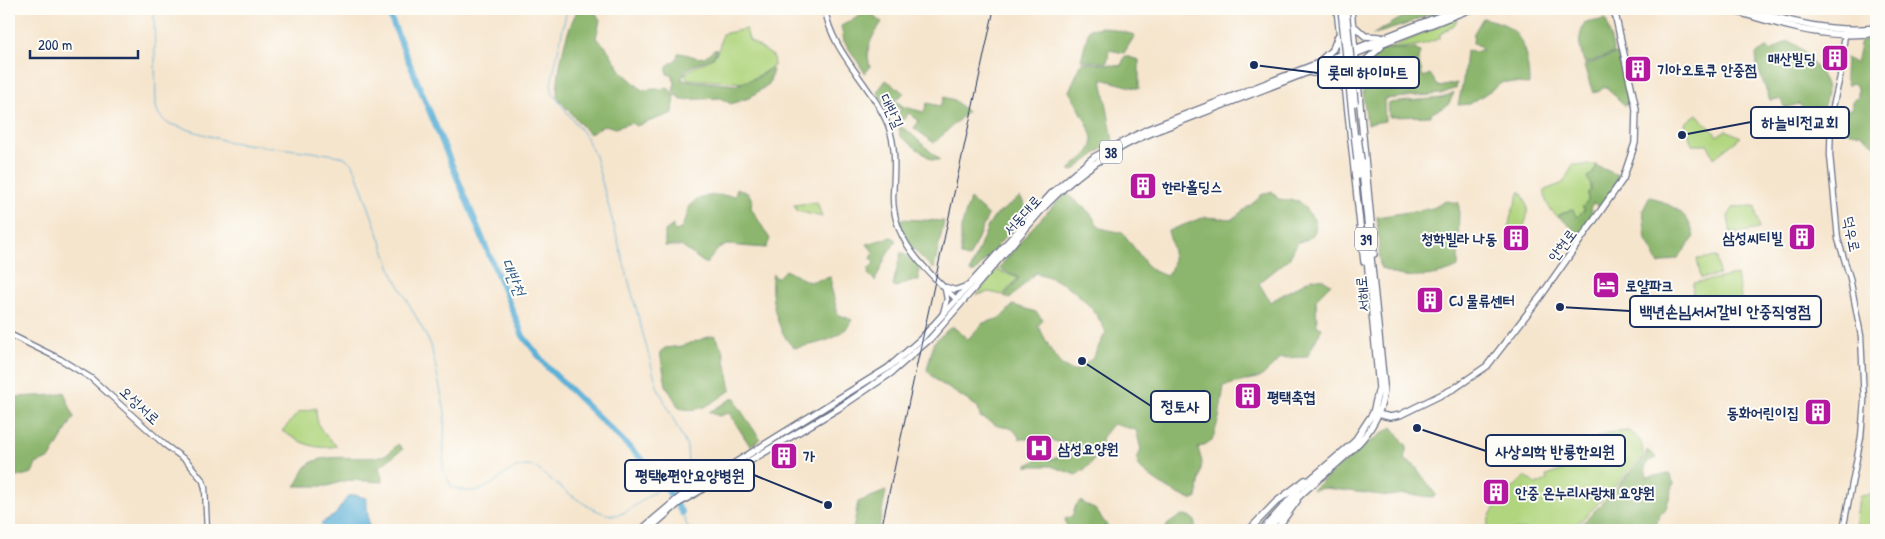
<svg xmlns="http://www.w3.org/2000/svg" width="1885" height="539" viewBox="0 0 1885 539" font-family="'Patrick Hand','Poor Story',sans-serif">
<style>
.green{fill:#b0d57e;stroke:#66826e}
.forest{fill:#8cb66d;stroke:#547266}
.water{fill:#5bb0d7;stroke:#3b709a}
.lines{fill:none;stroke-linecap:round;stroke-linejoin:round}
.stream{stroke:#5bb0d7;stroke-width:1}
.river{stroke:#5bb0d7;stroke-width:6}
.minor-casing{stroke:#686f85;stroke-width:7}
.major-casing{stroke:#686f85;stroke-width:8}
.minor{stroke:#fff;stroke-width:4.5}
.major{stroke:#fff;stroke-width:5.5}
.rail{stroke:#1b2f5e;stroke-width:1}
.major-bridge-casing{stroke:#686f85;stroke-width:8;stroke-linecap:butt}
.major-bridge{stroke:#fff;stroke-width:5.5}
.labels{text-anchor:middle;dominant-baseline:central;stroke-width:4;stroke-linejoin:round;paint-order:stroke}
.shield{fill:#fdfcf7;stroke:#5f6c8c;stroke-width:1}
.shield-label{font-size:14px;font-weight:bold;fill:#1b2f5e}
.poi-label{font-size:15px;font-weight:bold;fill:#1b2f5e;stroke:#fdfcf7;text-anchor:start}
.street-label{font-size:15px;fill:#1b2f5e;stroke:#fdfcf7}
.water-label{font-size:16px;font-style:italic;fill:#315c88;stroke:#fdfcf7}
.leader{fill:none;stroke:#1b2f5e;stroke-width:2}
.callout-dot{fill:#1b2f5e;stroke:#fdfcf7;stroke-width:2}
.callout{fill:#fdfcf7;stroke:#1b2f5e;stroke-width:2}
.callout-label{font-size:16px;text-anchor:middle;font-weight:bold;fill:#1b2f5e}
</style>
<rect width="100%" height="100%" fill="#fdfcf7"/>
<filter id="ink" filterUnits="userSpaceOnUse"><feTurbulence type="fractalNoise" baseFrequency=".02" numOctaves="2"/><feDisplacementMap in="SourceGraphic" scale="10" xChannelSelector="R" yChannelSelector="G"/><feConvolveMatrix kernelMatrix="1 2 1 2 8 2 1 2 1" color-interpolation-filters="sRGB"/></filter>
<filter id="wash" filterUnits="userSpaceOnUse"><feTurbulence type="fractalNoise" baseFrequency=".0096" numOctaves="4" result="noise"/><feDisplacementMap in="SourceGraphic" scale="20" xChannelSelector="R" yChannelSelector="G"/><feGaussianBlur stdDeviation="1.12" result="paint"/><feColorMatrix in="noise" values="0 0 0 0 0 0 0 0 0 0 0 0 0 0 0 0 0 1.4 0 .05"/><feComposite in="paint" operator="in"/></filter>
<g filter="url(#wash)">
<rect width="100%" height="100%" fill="#f6e5cd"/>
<!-- green -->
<path class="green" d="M1457,18L1455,25L1440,34V38C1422,46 1407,48 1388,49Z
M746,29L749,40L773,56L774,66L746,83L687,79L685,74C705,56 717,68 722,34Z
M1697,114C1704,123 1711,127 1717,136L1726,130L1741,137L1714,158L1708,145H1692L1685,123Z
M1573,165H1597L1593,174L1587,177L1591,185V191L1588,192V201L1582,207L1585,209L1577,217L1572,209L1557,216C1550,210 1543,200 1545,190L1563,183Z
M1520,191C1528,202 1530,215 1523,227L1512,229L1509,226C1510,214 1516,203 1520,191Z
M817,202L822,217L797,211L794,205Z
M1755,206L1759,229L1731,234L1728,216L1734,207Z
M1717,257L1719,275L1701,278L1697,259Z
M997,270L1018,278L1003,295L989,292L977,295Z
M1737,275L1741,298L1739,305L1734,309L1711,313L1699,321L1691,318L1693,283Z
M316,408C316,428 323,433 337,446C315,451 300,442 282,431L299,412Z
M1628,431C1640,437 1643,443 1643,457L1584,518L1568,530H1489C1480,515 1515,486 1526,476L1536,485L1547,480L1546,476L1563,470L1561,465L1563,461L1561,452L1608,433Z
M1876,494V530H1855L1859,496Z"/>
<!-- forest -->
<path class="forest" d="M873,9L875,18L882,22C871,38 865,48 870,67L865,73L844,41L841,26Z
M1435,9H1443L1404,25L1372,35L1401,18Z
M594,10L600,20L596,38L606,47L622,72L642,90L668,88L675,95L673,113L636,126L631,123L615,128L605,125L589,134L557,97C558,69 564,36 577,11Z
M1483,18C1492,21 1503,22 1510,28C1525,38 1529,67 1529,84L1503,82L1470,104L1458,105L1463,81L1466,51L1474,52L1482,50L1480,46L1473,43L1474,33Z
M1606,19L1614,53L1585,64C1579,47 1577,39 1585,23Z
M1103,27L1135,35L1124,53L1109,50L1107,63L1081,60L1089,29Z
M1876,39V146L1861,134L1847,131V110L1851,109L1854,99H1858V87L1853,83L1848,85L1845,77L1846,58L1856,63L1861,40Z
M1788,41C1800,44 1826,76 1827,89C1827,97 1822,116 1815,122L1799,104L1785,108L1780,99L1770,100L1757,66L1756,54L1768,47L1771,51Z
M714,49L717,50L713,57C702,63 684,65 682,80L736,85L758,77L771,68L773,70L769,84L749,98L731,104L720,98L681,100L673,91L675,83L672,75L667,74V66L677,59L678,53C695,54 700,65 714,49Z
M1384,49H1415L1420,52L1418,59L1423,77L1430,74L1439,87L1457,83L1456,88L1441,94L1384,99L1385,121L1367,124C1364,95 1354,67 1384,49Z
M1617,53L1628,99L1625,106L1606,87L1593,93L1584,66Z
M1125,56L1139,60V89L1102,79L1113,141L1073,171L1069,170C1076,163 1087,156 1091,148C1098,135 1075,103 1069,91L1082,62L1121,66Z
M886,80L904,93L886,107L877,92Z
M1454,93L1448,105L1432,113L1431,116L1389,117L1388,103L1441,98Z
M944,97L954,100L967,112L934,143L914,128L919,121L909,113L903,120L897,115L901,110L893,104L896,101L904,107L924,112L927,103L940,106Z
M899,126L908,131L940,160H932L900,136Z
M1597,166L1620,176L1601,208L1594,203L1591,205L1593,220L1582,236L1558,216L1572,209L1577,217L1585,209L1582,207L1588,201V192L1591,191V185L1587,177L1593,174Z
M737,188L749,194L752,200L751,208L770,239L766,248L727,245L719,248L706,264L681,246H665V231L673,225V229L676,231L681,229L688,213V207C701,193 717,195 735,196Z
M1272,191L1278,199L1299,201C1303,207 1311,214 1314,220C1320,233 1308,241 1298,242L1289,259L1259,283L1270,302L1312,278L1323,279L1331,284L1316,299L1317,326L1322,328L1307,357L1281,358L1261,377L1224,386L1219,418L1212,441L1198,448L1202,462L1197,498L1191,500C1171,491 1153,481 1138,466L1137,458L1141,450L1136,430L1113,424C1092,443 1107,457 1076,475L1051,466H1026L1046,454L1049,461L1067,453L1066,444L1045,439H1020C1011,423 1008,430 996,425C990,422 986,419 980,417L978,407L937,381L927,370L934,342L952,326L968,339L983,323L1001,318L1013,305L1036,312L1043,320L1038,326C1048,341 1055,368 1074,371L1092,359L1106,332C1092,302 1067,280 1035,273L1010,299L1004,296L1019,278L999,268L1031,229L1066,193L1090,213L1100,228L1123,233L1150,269L1166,276C1178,265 1172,245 1168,231L1205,217L1232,219L1257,200L1261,195Z
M1650,196C1672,207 1690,211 1694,238L1678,258L1659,264L1646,240L1643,210Z
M1020,197L1028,210L975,272H970L988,226L995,216Z
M970,199L988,215L969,258L961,256V228Z
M1446,201L1459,203L1458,267C1444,275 1415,279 1398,275C1392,274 1386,270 1380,267L1377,217L1433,208Z
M900,219L944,221L934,269C920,257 901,239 900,219Z
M891,237L894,238L896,242L888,252L875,281L868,274L869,268L874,263L871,258L874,253L867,244Z
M901,252L919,265V281H910L896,287L893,285Z
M785,270L809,282L831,277V287L838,314L852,320C841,341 818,343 795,348C778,337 768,293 773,274L777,278Z
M714,335L723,350L731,390C713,402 701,414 679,408L666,385L660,352L665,348L682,346Z
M64,392L74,417L50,458L36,464L32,473L9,479V409L15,397L56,395Z
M735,397L738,406L760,439L750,446L729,413L719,416L709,412Z
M1392,427L1407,446L1404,459L1415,466L1436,495L1433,497L1402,494L1389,496L1325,488L1312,490L1361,448Z
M398,444L403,449L379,467L383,482L347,480L328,486H295C301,480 302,471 307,466C323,450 367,463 387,454C391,452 395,447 398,444Z
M1647,450L1657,458L1648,461L1645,468L1647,477L1669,474L1674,483L1665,511L1660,514L1653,530H1572L1586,520L1645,457Z
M886,491L879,527L853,530L858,502Z
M1080,501L1096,510L1110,530H1063L1067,527L1065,519L1072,516L1076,505Z
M1180,516H1189L1195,521V530H1166L1167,525Z"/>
<!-- water -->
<path class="water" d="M355,495L366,498L369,525L366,530H326L321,523L335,515L348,496Z"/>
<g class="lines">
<!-- stream -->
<path class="stream" d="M154,9L156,107L159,115L167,123L229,142L329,154L344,157L353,164L393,274L431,345L445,412L443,470L452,487C495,505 499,459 535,467C552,480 600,523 621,514C633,509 644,498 656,491
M567,9L551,84L553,94L586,137L595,156L657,386L687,447L688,464L681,475L675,480
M682,513L689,530"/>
<!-- river -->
<path class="river" d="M387,9L523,336L548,368L658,475L682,513"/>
</g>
</g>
<g filter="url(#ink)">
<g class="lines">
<!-- minor casing -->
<g class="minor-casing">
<path id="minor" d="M825,9C831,52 872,85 888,125C897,148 894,173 893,197C893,242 927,271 957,300
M946,287L955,290L969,285
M943,313L947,299L945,289
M9,334L60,359L91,378L165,445L187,461L203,481L205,488L207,530
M1843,530L1861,437L1864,401L1861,336L1850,278L1838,239L1830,155L1831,115L1840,77L1845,33"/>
</g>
<!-- major casing -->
<g class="major-casing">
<path id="major" d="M1337,9L1364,262
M1351,9L1374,254
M1728,9C1778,24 1824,40 1876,33
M1747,9C1790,22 1831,33 1876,28
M1354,26L1365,36L1380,37
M1322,59L1333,49L1338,36
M1312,73C1326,72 1337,74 1343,87
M1359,77L1365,61L1381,47
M1357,160L1359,176
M1373,413L1390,417L1400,415L1455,388L1487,366L1541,296L1623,179L1635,143L1636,109L1614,9
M641,530L680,497L888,368L921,339L1052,193L1094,157L1148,129L1458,9
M648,530L679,503L839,408L891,373L931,338L1046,205C1078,172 1113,148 1156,131L1471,9
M1249,530L1276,502L1305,480
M1262,530L1300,488L1354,442L1373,413L1379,388L1366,247
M1267,530C1282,514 1296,498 1313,484C1345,456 1383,432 1384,385L1361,160
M1276,530L1297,501"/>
</g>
<!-- minor -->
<use href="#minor" class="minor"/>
<!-- major -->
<use href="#major" class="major"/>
<!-- rail -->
<path class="rail" d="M881,530L994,9"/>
<!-- major-bridge casing -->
<g class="major-bridge-casing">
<path id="major-bridge" d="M1341,9L1357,160
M1346,9L1355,103
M1358,137L1361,160"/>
</g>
<!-- major-bridge -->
<use href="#major-bridge" class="major-bridge"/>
</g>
</g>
<!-- icons -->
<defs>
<g id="building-square" transform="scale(1.4375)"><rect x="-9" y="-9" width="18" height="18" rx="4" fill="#b5179e" stroke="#fdfcf7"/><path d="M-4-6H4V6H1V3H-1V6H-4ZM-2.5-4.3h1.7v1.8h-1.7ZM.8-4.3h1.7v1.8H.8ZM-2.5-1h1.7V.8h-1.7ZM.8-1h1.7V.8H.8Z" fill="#fff"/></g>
<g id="hotel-square" transform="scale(1.4375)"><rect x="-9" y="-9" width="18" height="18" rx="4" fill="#b5179e" stroke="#fdfcf7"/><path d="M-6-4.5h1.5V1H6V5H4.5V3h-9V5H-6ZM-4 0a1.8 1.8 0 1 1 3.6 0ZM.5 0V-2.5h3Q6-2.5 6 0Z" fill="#fff"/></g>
<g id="hospital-square" transform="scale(1.4375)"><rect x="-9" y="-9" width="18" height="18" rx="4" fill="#b5179e" stroke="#fdfcf7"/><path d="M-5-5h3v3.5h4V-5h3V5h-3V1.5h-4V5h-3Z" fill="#fff"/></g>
</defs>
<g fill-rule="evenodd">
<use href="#building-square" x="1835" y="58"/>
<use href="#building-square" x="1638" y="69"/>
<use href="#building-square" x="1143" y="186"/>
<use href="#building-square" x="1802" y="237"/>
<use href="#building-square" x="1516" y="238"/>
<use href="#hotel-square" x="1606" y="285"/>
<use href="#building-square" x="1430" y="300"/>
<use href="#building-square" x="1248" y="396"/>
<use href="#building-square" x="1818" y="412"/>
<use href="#hospital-square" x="1039" y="448"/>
<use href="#building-square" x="784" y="456"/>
<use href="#building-square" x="1496" y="492"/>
</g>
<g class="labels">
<!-- shield labels -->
<g class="shield">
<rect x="1100" y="140.5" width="22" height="23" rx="4"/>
<rect x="1355" y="227.5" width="22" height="23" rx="4"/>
</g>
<g class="shield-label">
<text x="1111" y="152">38</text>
<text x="1366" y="239">39</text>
</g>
<!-- poi labels -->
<g class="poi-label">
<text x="1816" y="58" text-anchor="end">매산빌딩</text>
<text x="1657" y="69">기아오토큐 안중점</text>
<text x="1162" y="186">한라홀딩스</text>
<text x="1783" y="237" text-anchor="end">삼성씨티빌</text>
<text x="1497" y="238" text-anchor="end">청학빌라 나동</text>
<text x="1625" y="285">로얄파크</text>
<text x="1449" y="300">CJ 물류센터</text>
<text x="1267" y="396">평택축협</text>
<text x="1799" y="412" text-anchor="end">동화어린이집</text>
<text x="1058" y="448">삼성요양원</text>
<text x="803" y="456">가</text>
<text x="1515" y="492">안중 온누리사랑채 요양원</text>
</g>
<!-- street labels -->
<g class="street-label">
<text transform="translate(892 111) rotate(65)">대반길</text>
<text transform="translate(1022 215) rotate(-48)">서동대로</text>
<text transform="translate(1852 234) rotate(78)">덕우로</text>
<text transform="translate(1562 245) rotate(-53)">안현로</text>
<text transform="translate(1362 294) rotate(-95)">서해로</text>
<text transform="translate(140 405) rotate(43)">오성서로</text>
</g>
<!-- water labels -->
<g class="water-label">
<text transform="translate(514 277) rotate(67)">대반천</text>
</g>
</g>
<!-- callouts -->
<path class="leader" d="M1254 65L1318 73M1682 135L1751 122M1560 307L1630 311M1082 361L1151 406M1417 428L1486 451M828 505L754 475"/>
<g class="callout-dot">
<circle cx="1254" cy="65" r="5"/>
<circle cx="1682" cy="135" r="5"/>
<circle cx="1560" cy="307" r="5"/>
<circle cx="1082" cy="361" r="5"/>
<circle cx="1417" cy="428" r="5"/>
<circle cx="828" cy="505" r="5"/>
</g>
<g class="callout">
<rect x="1318" y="57" width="101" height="31" rx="5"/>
<rect x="1751" y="107" width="98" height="31" rx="5"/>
<rect x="1630" y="296" width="191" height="31" rx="5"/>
<rect x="1151" y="391" width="59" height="31" rx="5"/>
<rect x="1486" y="435" width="139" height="31" rx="5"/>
<rect x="625" y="460" width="129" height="31" rx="5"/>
</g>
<g class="callout-label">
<text x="1368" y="78">롯데 하이마트</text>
<text x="1800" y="128">하늘비전교회</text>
<text x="1725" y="317">백년손님서서갈비 안중직영점</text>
<text x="1180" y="412">정토사</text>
<text x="1555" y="457">사상의학 반룡한의원</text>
<text x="690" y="481">평택e편안요양병원</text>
</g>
<!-- margin -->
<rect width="1885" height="539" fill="none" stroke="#fdfcf7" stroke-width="30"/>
<!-- scale -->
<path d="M30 50v8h108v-8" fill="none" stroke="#1b2f5e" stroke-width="2.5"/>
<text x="38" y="50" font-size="15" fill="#1b2f5e" stroke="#fdfcf7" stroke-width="4" paint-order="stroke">200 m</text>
</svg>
